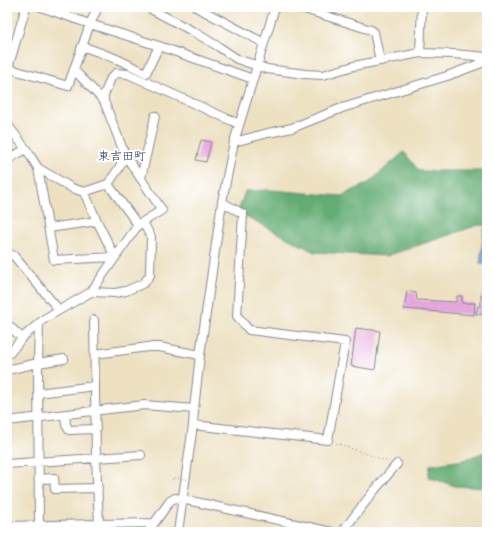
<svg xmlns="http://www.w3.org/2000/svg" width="494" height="539" viewBox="0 0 494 539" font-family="Delius,'Klee One',sans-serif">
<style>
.forest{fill:#64ac72;stroke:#406e68}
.water{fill:#689dd5;stroke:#42669a}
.building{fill:#e5a6de}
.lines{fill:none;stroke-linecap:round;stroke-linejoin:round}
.minor-casing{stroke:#848890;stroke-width:10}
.path{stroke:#848890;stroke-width:1;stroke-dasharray:1 3;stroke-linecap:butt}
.minor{stroke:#fff;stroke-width:8}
.path-bridge{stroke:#848890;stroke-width:1;stroke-dasharray:1 3;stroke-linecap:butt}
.labels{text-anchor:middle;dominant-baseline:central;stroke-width:4;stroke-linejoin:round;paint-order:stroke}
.quarter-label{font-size:12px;fill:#1b2f5e;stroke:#fff}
</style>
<rect width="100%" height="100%" fill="#fff"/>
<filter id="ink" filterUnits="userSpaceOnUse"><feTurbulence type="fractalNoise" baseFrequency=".025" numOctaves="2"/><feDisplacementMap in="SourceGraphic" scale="8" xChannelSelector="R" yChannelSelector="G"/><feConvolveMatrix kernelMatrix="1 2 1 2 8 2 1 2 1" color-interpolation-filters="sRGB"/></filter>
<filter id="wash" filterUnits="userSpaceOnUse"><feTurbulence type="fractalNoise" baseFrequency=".012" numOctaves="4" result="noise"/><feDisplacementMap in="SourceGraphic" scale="16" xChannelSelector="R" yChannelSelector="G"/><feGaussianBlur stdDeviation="0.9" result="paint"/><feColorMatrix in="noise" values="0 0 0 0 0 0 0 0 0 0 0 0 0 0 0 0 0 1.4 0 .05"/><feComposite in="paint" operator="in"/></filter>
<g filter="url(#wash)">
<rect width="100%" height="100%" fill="#ede1c2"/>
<!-- forest -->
<path class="forest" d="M404,152L419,171H487V226L478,225L387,256L314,252L238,212L245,191L271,190L341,196L367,184Z
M487,451V488L455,486L428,477L430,465L464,460Z"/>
<!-- water -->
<path class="water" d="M484,229H487V265L480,264Z"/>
<g id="blocks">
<!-- building -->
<path class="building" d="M201,140L211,142L206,162L196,160Z
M407,291L416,293L417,300L456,302L457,296H462V303H475L474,315L404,309Z
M481,295H487V315L476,314L478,306H481Z
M356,328L380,331L375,370L351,366Z"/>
</g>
</g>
<g filter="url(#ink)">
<use href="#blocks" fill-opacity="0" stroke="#848890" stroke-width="1"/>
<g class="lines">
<!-- minor casing -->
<g class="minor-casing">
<path id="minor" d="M41,7L90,24L159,46L253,79
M147,7L194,32L219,47L237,59L267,69L305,74L323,75L354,66L420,53L454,54L487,57
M196,7L264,43
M298,7L371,30L374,32L380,61
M82,46L117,59L146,73L159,46
M420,53L422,7
M7,68L68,86L90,24L98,7
M8,68L26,7
M104,101V95L111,78L116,73L128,74L239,124
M7,124L28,152L38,168L72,188L84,192L108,184L119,168L125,155
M234,142L268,133L292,128L342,108L447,76L487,61
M7,160L26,149
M38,168L54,260L115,257
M141,178L155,116
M108,184L138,225
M84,192L97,221L115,257
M49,228L97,221
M7,253L14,256L59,310
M91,292L115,293L126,291L144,283L150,275L151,237L143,222
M39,323L38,363L64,359
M7,324L22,338L44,319L91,292L138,225L162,210L125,155L104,101L74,70
M10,353L22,338
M95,354L148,347H159L200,355
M7,370L38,363L39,532
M38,393L95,386
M65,415L66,425L69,430L96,429
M7,421L144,405L194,409
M193,425L328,440L345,342L249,330L237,316L243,214L222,202
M7,464L141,455
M39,479L54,478L55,489L98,488
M7,526L99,524L96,458L94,320
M99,532V524L154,523
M148,532L170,501L175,498L182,499L332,532
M178,532L193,425L194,409L200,355L222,202L234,142L275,7
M342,532L374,491L397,464"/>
</g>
<!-- path -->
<path class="path" d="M336,443L389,462
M177,480L172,479V478H178"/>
<!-- minor -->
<use href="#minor" class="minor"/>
<!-- path-bridge -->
<path class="path-bridge" d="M178,478L190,480"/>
</g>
</g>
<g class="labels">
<!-- quarter labels -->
<g class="quarter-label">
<text x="122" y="155">東吉田町</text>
</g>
</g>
<!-- margin -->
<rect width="494" height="539" fill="none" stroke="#fff" stroke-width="24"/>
</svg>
